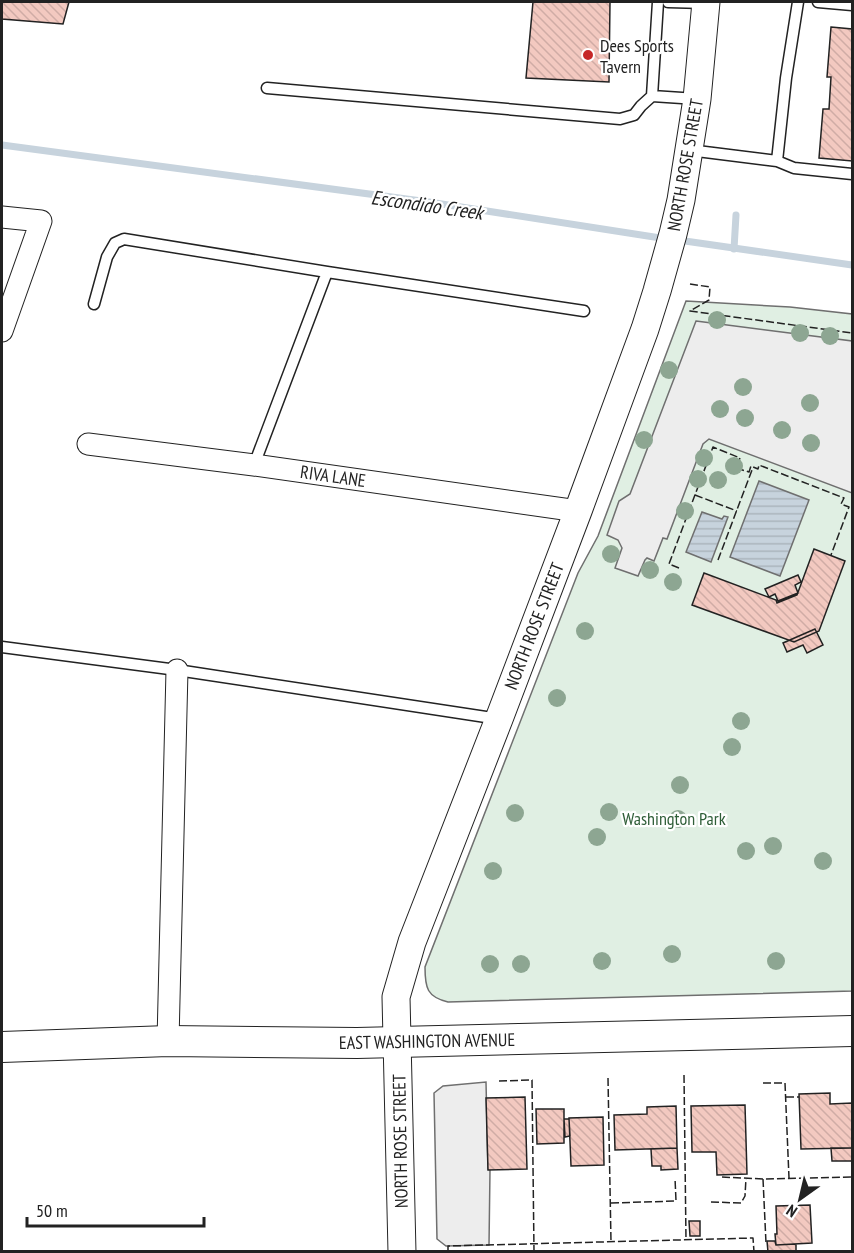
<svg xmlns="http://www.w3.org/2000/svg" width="854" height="1253" viewBox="0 0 854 1253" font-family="'PT Sans Narrow',sans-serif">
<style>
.park{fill:#e0efe3;stroke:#6f6f6f;stroke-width:1.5}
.parking{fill:#ededed;stroke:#6f6f6f;stroke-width:1.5}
.water{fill:url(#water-rules);stroke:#6f6f6f;stroke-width:1.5}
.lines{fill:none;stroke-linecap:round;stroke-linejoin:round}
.stream{stroke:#c7d3dd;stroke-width:7}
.building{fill:url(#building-back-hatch);stroke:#222;stroke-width:1.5}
.service-casing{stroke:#222;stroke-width:13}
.minor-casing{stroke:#222;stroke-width:23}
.tertiary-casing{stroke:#222;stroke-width:29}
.secondary-casing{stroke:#222;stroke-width:32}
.service{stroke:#fff;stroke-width:10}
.minor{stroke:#fff;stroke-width:21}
.tertiary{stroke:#fff;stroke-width:27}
.secondary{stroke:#fff;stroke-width:30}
.fence{stroke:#222;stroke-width:1.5;stroke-dasharray:8 3;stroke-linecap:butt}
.tree{fill:#8da692}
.poi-dot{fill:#c62828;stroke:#fff;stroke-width:2}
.labels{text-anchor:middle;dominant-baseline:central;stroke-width:4.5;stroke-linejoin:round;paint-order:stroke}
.poi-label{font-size:18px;fill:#222;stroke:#fff;text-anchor:start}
.street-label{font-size:18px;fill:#222;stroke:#fff}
.park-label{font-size:18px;fill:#2f5e38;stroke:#fff}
.water-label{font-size:20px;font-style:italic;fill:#222;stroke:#fff}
</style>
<defs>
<pattern id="water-rules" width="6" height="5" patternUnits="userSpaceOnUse" patternTransform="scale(1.5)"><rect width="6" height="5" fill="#c7d3dd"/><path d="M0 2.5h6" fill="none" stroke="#abb5bd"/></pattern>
<pattern id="building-back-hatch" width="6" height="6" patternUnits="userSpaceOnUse" patternTransform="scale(1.5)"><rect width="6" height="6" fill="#f3c9c0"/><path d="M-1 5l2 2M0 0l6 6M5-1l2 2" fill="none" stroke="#d0aca5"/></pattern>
</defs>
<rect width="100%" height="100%" fill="#fff"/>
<!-- park -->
<path class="park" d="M686,301L790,307L852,314V991L448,1002C427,997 425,988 425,967L578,573L598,536Z"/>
<!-- parking -->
<path class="parking" d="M696,321L852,341V493L709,439L703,444L667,539L663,538L654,561L647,558L645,560L638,576L615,568L622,548L618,540L607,535L619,501L630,494Z
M486,1082L488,1169L490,1170L489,1245L446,1246L437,1239L434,1093L443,1086Z"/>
<!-- water -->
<path class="water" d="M759,481L809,500L780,576L730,557Z
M702,512L722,519L724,516L728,517L711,562L686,552Z"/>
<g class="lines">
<!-- stream -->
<path class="stream" d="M2,145L429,202L667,239
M678,240L852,265
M734,249L736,215"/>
</g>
<!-- building -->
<path class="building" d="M2,2H69L63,24L2,19Z
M533,2H610L609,82L526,78Z
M831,27L852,29V161L819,158L823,109H829L831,77H827Z
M814,549L845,561L819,631L794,642L692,605L704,573L776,600L777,603L797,595Z
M798,575L801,582L795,585L798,593L778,601L775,594L769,597L765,589Z
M815,629L823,645L807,653L803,645L787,652L783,643Z
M830,1093V1104L852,1103V1148L801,1149L799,1094Z
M525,1097L527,1169L488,1170L486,1098Z
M745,1105L747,1174L717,1175L716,1152H692L691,1106Z
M676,1106L677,1148L615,1150L614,1115L647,1114V1107Z
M536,1109H564V1143L537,1144Z
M603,1117L604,1165L571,1166L569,1118Z
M564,1119H569L570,1136L565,1137Z
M677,1148L678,1169L661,1170V1166H652L651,1149Z
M831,1148H852V1161H832Z
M810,1205L812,1243L776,1245L775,1234H777L776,1206Z
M689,1221H700V1236H690Z
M767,1241H775L776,1245L796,1244V1252H768Z"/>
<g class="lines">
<!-- service casing -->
<g class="service-casing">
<path id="service" d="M668,2L705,3
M818,2L852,5
M267,88L620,119L634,115L641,106L652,96L697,99
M652,96L658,2
M689,150L777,161L786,78L798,2
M777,161L794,168L852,174
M94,304L107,257L115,243L124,239L327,272L584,311
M254,465L327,272
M2,647L177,670L499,719"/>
</g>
<!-- minor casing -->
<g class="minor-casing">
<path id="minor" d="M2,217L41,221L2,331
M88,444L254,465L578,511
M168,1041L177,670"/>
</g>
<!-- tertiary casing -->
<g class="tertiary-casing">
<path id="tertiary" d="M402,1252L396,997L412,942L499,719L578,511L645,329L657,291L673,234L681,200L697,99L706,2"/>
</g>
<!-- secondary casing -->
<g class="secondary-casing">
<path id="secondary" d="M2,1047L168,1041L357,1043L852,1031"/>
</g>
<!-- service -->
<use href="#service" class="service"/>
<!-- minor -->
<use href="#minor" class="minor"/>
<!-- tertiary -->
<use href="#tertiary" class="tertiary"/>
<!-- secondary -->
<use href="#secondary" class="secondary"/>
<!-- fence -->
<path class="fence" d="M690,284L710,287L709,300L690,311L852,333
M695,495L737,511
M718,560L752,470
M679,568L669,564L713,447L740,458L736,468L749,472L751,466L758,469L759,465L844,498L841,504L849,507L831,555
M684,1075L686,1240
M608,1078L611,1242
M499,1081L532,1080L534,1252
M763,1083H785L789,1178
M786,1097H799
M722,1177L763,1179L852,1177
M763,1179L766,1243
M711,1202L741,1203L745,1196L746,1178
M611,1203L676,1201L675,1178
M448,1252V1246L753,1238L754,1252
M763,1252H764"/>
</g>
<!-- trees -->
<g class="tree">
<circle cx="717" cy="320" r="9"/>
<circle cx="800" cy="333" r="9"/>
<circle cx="830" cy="336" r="9"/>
<circle cx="669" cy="370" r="9"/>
<circle cx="743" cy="387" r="9"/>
<circle cx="810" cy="403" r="9"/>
<circle cx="720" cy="409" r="9"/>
<circle cx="745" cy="418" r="9"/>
<circle cx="782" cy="430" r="9"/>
<circle cx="644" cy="440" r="9"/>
<circle cx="811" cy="443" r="9"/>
<circle cx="704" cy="458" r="9"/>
<circle cx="734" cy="466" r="9"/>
<circle cx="698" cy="479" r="9"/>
<circle cx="718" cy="480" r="9"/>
<circle cx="685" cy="511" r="9"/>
<circle cx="611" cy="554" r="9"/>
<circle cx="650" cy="570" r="9"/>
<circle cx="673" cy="582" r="9"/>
<circle cx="585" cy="631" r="9"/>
<circle cx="557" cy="698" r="9"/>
<circle cx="741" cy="721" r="9"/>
<circle cx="732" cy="747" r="9"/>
<circle cx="680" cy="785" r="9"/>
<circle cx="609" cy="812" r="9"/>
<circle cx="515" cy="813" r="9"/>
<circle cx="678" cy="819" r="9"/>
<circle cx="597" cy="837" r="9"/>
<circle cx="773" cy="846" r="9"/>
<circle cx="746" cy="851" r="9"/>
<circle cx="823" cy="861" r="9"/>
<circle cx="493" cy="871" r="9"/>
<circle cx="672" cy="954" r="9"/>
<circle cx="602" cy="961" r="9"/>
<circle cx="776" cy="961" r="9"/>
<circle cx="490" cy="964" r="9"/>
<circle cx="521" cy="964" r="9"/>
</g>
<!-- markers -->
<circle class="poi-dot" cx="588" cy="55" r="6"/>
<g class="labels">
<!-- poi labels -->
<g class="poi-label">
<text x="600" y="45">Dees Sports<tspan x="600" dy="21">Tavern</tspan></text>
</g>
<!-- street labels -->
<g class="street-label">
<text transform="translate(685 165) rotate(-80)">NORTH ROSE STREET</text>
<text transform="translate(333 476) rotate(8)">RIVA LANE</text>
<text transform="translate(534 626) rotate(-69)">NORTH ROSE STREET</text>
<text transform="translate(427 1041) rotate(-1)">EAST WASHINGTON AVENUE</text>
<text transform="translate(400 1141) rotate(-91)">NORTH ROSE STREET</text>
</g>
<!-- park labels -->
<g class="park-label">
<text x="674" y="818">Washington Park</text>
</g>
<!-- water labels -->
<g class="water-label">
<text transform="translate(427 205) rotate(8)">Escondido Creek</text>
</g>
</g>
<!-- border -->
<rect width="854" height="1253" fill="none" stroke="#222222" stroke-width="6"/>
<!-- north arrow -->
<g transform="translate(800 1199) rotate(214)" stroke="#ffffff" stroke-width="4.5" paint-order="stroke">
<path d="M0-4.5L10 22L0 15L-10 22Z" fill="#222222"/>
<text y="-9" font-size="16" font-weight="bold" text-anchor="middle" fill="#222222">N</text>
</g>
<!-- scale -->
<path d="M27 1217v9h177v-9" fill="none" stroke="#222222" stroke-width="3"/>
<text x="36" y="1217" font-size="18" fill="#222222" stroke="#ffffff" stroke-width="4.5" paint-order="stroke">50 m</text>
</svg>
